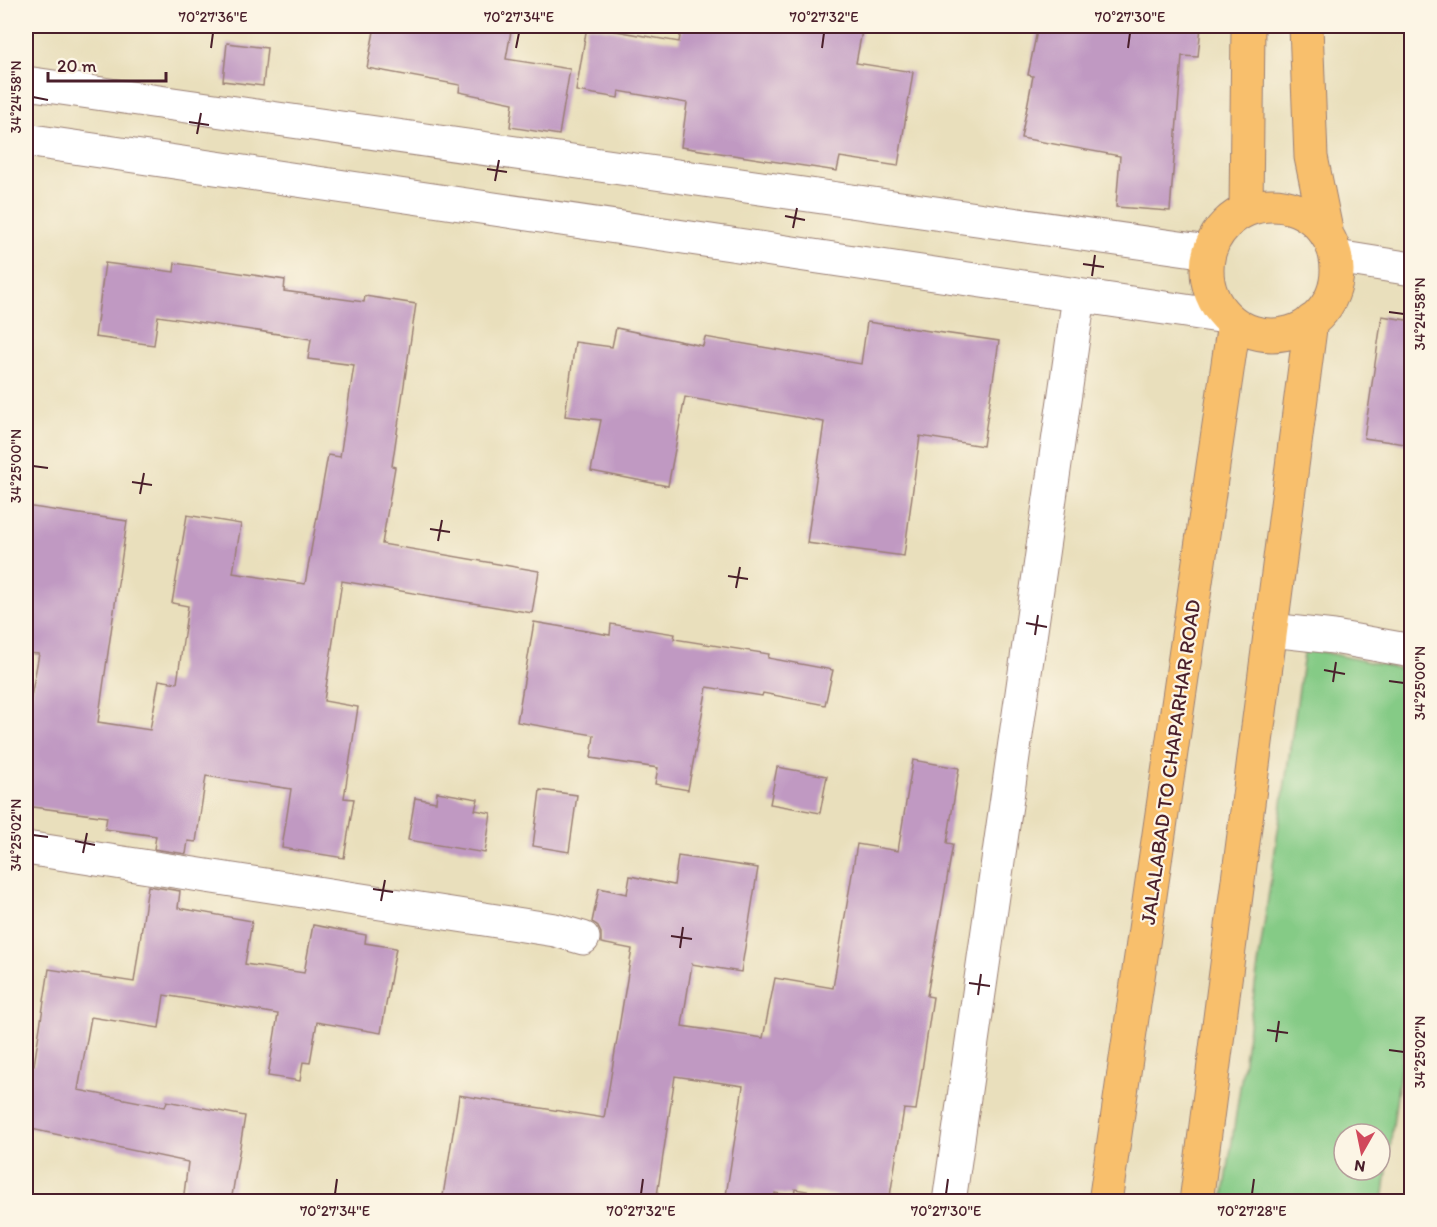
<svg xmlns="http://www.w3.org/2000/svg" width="1437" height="1227" viewBox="0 0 1437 1227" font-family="Itim,sans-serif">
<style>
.green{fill:#85cb86;stroke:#687558;stroke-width:1.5;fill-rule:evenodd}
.building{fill:#c099c2}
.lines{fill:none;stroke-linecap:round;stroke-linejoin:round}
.minor-casing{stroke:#9a7f74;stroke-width:35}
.major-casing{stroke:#9a7f74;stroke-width:35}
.minor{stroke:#fff;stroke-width:33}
.major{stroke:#f8bf6c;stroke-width:33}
.ticks{fill:none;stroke:#4a1f2b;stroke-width:2}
.labels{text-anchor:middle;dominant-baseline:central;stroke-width:4.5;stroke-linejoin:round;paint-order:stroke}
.street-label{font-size:21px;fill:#4a1f2b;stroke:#fcf5e5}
.neatline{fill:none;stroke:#4a1f2b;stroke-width:2}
.ticks-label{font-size:15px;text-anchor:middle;fill:#4a1f2b}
</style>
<rect width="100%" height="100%" fill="#fcf5e5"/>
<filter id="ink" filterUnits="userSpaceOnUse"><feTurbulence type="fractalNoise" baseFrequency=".0167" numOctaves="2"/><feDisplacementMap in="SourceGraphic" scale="12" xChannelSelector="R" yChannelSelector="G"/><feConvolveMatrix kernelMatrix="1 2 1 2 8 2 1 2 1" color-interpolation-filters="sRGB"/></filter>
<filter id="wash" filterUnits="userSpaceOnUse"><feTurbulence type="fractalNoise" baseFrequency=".008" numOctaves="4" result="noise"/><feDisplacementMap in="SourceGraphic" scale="24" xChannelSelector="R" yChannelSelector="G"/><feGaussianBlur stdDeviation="1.35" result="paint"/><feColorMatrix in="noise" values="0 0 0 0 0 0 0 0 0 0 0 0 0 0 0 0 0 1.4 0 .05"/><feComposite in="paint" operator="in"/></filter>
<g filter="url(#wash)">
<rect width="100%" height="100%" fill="#e9dfbc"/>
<!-- green -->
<path class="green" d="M1305,648L1411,671L1412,981L1383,1201L1223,1202ZM1344,1134H1380V1170H1344Z"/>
<g id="blocks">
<!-- building -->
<path class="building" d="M375,26H512L506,59L570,69L559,135L510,127L513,103L459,92L460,85L367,68Z
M587,26L679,42L682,26H863L856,63L913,72L898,166L840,157L837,171L681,147L687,103L619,91L618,98L576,91Z
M1038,26H1201L1198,57L1182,56L1170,211L1116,207L1120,156L1021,138L1033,76L1028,75Z
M227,43L267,48L263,86L223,81Z
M105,263L174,272L175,263L285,280L284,291L364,302L365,296L416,304L392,466L395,467L382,544L539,571L532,613L342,581L324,701L358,707L344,798L354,799L344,858L282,848L291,789L206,776L196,842L188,841L186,854L154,849L156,836L105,829L107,817L26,806V723L39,654L26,653V506L127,521L98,722L150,730L159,680L177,683L188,606L172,603L187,515L241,524L233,573L305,584L328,455L340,457L354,365L308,359L311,339L158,316L154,345L95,337Z
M1382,316L1412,321V445L1364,438Z
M867,322L999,341L983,446L920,436L904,556L807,543L824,422L685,397L668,486L591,471L601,420L565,416L575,342L612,347L616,328L703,346L705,337L861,364Z
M534,622L610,635L611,624L675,634L674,639L769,654L768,658L833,670L825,705L763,693L762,696L707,687L688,790L655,784L658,768L591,758L594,735L517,722Z
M913,760L959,768L947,843L953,844L927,996L933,997L916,1110L904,1109L889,1202H871L795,1189L794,1196L775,1193L774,1202H725L743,1086L675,1076L656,1202H442L459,1095L604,1118L632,949L601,943V933L597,925L592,922L599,888L627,894L630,876L674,885L678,856L758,868L741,972L692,964L682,1026L763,1038L775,978L833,988L857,844L898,851Z
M777,767L827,776L820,813L770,804Z
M540,790L577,795L569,852L533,846Z
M437,792L478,799L475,810L491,813L485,853L408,840L415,798L436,802Z
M148,886L180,891L178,908L252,921L245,964L304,973L313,925L366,935L365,943L396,948L381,1033L317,1022L310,1063L303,1062L300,1081L268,1076L278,1014L164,995L159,1028L91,1017L78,1090L165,1107L167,1101L245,1116L231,1202H183L188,1162L26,1128V1064L34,1065L49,969L134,982Z"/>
</g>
</g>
<g filter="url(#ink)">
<use href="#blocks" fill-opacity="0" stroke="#9a7f74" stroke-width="1.5"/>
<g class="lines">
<!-- minor casing -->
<g class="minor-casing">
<path id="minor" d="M26,83L1208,252
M26,140L1226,317
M1337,257L1412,269
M1271,630L1334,637L1412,651
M26,848L555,930L583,938
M949,1202L1079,296"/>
</g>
<!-- major casing -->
<g class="major-casing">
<path id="major" d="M1306,26L1311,157L1326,230
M1207 270a65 65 0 1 1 130 0a65 65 0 1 1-130 0Z
M1246,209L1248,26
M1105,1202L1234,323
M1196,1202L1311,321"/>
</g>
<!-- minor -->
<use href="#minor" class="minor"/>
<!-- major -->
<use href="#major" class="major"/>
</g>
</g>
<!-- ticks -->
<path class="ticks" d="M211,48L213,33M516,48L519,33M822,48L824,33M1128,48L1130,33M33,97L48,100M189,122L209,125M197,134L201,113M487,169L507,172M495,181L499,160M785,216L805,220M793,228L797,208M1083,264L1104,267M1092,276L1095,255M1389,312L1404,314M33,466L48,468M132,482L152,485M140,494L144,473M430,529L450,532M438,541L442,520M728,576L748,579M736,588L740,567M1026,623L1047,627M1035,635L1038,615M1324,670L1345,674M1389,681L1404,683M1333,682L1336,662M33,835L48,837M75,841L95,845M83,853L87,833M373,889L393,892M381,901L385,880M671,936L692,939M680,948L683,927M969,983L990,986M978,995L981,974M1267,1030L1288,1033M1276,1042L1279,1021M1389,1050L1404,1052M335,1194L337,1179M641,1194L643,1179M946,1194L948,1179M1252,1194L1254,1179"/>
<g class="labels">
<!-- street labels -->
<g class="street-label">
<text transform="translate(1170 762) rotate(-82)">JALALABAD TO CHAPARHAR ROAD</text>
</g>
</g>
<!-- margin -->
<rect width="1437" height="1227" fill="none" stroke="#fcf5e5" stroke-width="66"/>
<!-- north arrow -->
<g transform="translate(1362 1152) rotate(189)"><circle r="28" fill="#fcf5e5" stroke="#b59f9b" stroke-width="1.5"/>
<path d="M0-4.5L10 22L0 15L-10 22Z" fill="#d1495b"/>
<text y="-9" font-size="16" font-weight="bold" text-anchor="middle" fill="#4a1f2b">N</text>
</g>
<!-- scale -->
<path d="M48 72v9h118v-9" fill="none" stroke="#4a1f2b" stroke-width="3"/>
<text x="57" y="72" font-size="18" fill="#4a1f2b" stroke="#fcf5e5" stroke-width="4.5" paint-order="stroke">20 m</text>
<rect x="33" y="33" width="1371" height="1161" class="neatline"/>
<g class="ticks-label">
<text x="213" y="22">70°27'36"E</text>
<text x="519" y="22">70°27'34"E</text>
<text x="824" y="22">70°27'32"E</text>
<text x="1130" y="22">70°27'30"E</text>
<text transform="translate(16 97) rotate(-90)" y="5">34°24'58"N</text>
<text transform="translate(1420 314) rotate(-90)" y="5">34°24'58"N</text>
<text transform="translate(16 466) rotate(-90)" y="5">34°25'00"N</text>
<text transform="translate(1420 683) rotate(-90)" y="5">34°25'00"N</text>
<text transform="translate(16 835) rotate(-90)" y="5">34°25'02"N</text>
<text transform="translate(1420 1052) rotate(-90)" y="5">34°25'02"N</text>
<text x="335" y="1216">70°27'34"E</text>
<text x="641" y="1216">70°27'32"E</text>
<text x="946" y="1216">70°27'30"E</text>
<text x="1252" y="1216">70°27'28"E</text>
</g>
</svg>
